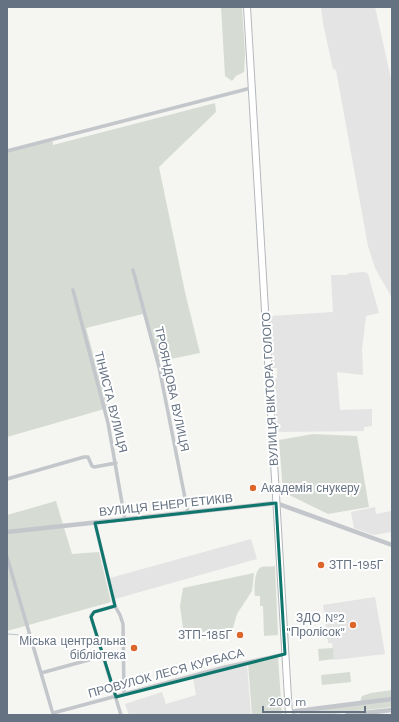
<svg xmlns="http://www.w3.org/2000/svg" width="399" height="722" viewBox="0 0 399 722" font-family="'Work Sans',sans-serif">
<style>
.built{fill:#e3e4e3}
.green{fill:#d6dcd3}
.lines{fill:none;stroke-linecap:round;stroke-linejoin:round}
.stream{stroke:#bcc5ca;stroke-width:1}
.primary-casing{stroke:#b4b8bc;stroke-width:8}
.minor{stroke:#c3c6ca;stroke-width:3.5}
.tertiary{stroke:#c3c6ca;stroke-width:4.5}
.primary{stroke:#fff;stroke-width:6}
.marked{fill:none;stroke:#0f766e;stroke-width:3;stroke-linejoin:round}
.poi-dot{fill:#dc662b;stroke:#fff;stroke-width:1.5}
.labels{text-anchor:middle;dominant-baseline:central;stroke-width:4;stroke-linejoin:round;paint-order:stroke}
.street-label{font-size:12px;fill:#657282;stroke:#fff}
.poi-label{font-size:12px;fill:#657282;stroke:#fff;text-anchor:end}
</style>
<rect width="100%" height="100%" fill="#f5f5f2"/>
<!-- built -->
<path class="built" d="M321,7H375L392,83V298L375,268L368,246L336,70L333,69L323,23Z
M365,272L368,274L379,313L366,316L362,349L363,375L337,372L340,410L372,409V426L364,427V431L277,432L274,379L277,378V368H273L270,316L333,312L331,275H346L350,273Z
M375,507L376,514L391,511L392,532L374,535L354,528L351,512Z
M251,539L257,559L115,599L110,578Z
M375,597L385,654L334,660L332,643H328L323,605Z
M247,665L251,715H129L125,704L162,692L166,704L196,695L193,678Z"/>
<!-- green -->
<path class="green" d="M221,7H242L245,54L244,72L236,76L232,81L225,76Z
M215,103L216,112L159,167L185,292L200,353L156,362L143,314L86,328L108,408L7,437V152L49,141L53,142V145Z
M313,434L357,436L369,507L328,514L283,492L279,440Z
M56,501L72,554L99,552L111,602L7,631V515Z
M275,566L278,635L264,636L263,606H260V596H255C254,589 254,571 261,567C265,566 270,567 275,566Z
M254,573L252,591L237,614L233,628L225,636L183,628L180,606L183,588Z
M333,648L334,659L319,661L318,649Z
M278,657L282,715H252L248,663Z
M350,672L351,682L322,685L321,675Z
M392,690V697L360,702L362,696L371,693Z
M392,701V707L325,715H300L299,712Z"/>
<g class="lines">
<!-- stream -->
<path class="stream" d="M7,634L21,635"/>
<!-- primary casing -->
<g class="primary-casing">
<path id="primary" d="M247,7L289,715"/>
</g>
<!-- minor -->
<path class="minor" d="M7,151L251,88
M133,270L159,367L188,513
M73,290L108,423L125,520
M7,479L84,457H88L92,466L94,467L116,463
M95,523L115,606L120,615L123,624L124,694
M7,557L53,714
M115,606L94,612L91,615V617L121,715
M41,673L103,656
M53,713L225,667L285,654"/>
<!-- tertiary -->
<path class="tertiary" d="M7,532L276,503L392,545
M289,712L392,699
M347,715L392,710"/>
<!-- primary -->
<use href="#primary" class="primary"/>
</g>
<!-- marked area -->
<path class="marked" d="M276,503L285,654L116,697L91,617L94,612L115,606L95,523Z"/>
<!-- markers -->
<g class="poi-dot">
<circle cx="253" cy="488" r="4"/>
<circle cx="321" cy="565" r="4"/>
<circle cx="353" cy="625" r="4"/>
<circle cx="240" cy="635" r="4"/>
<circle cx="134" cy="648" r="4"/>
</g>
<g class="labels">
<!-- street labels -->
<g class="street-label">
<text transform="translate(172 389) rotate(78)">ТРОЯНДОВА ВУЛИЦЯ</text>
<text transform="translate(270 389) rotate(-93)">ВУЛИЦЯ ВІКТОРА ГОЛОГО</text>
<text transform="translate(111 402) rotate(76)">ТІНИСТА ВУЛИЦЯ</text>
<text transform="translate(166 505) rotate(-6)">ВУЛИЦЯ ЕНЕРГЕТИКІВ</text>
<text transform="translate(166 673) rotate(-15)">ПРОВУЛОК ЛЕСЯ КУРБАСА</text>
</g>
<!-- poi labels -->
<g class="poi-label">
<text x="261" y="488" text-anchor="start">Академія снукеру</text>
<text x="329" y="565" text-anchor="start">ЗТП-195Г</text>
<text x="345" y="618">ЗДО №2<tspan x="345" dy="14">"Пролісок"</tspan></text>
<text x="232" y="635">ЗТП-185Г</text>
<text x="126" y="641">Міська центральна<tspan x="126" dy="14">бібліотека</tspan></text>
</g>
</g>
<!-- border -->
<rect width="399" height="722" fill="none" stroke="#657282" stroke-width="16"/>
<!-- scale -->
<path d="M263 706v6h102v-6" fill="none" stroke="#657282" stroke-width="2"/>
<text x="269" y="706" font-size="12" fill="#657282" stroke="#ffffff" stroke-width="3" paint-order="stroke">200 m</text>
</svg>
